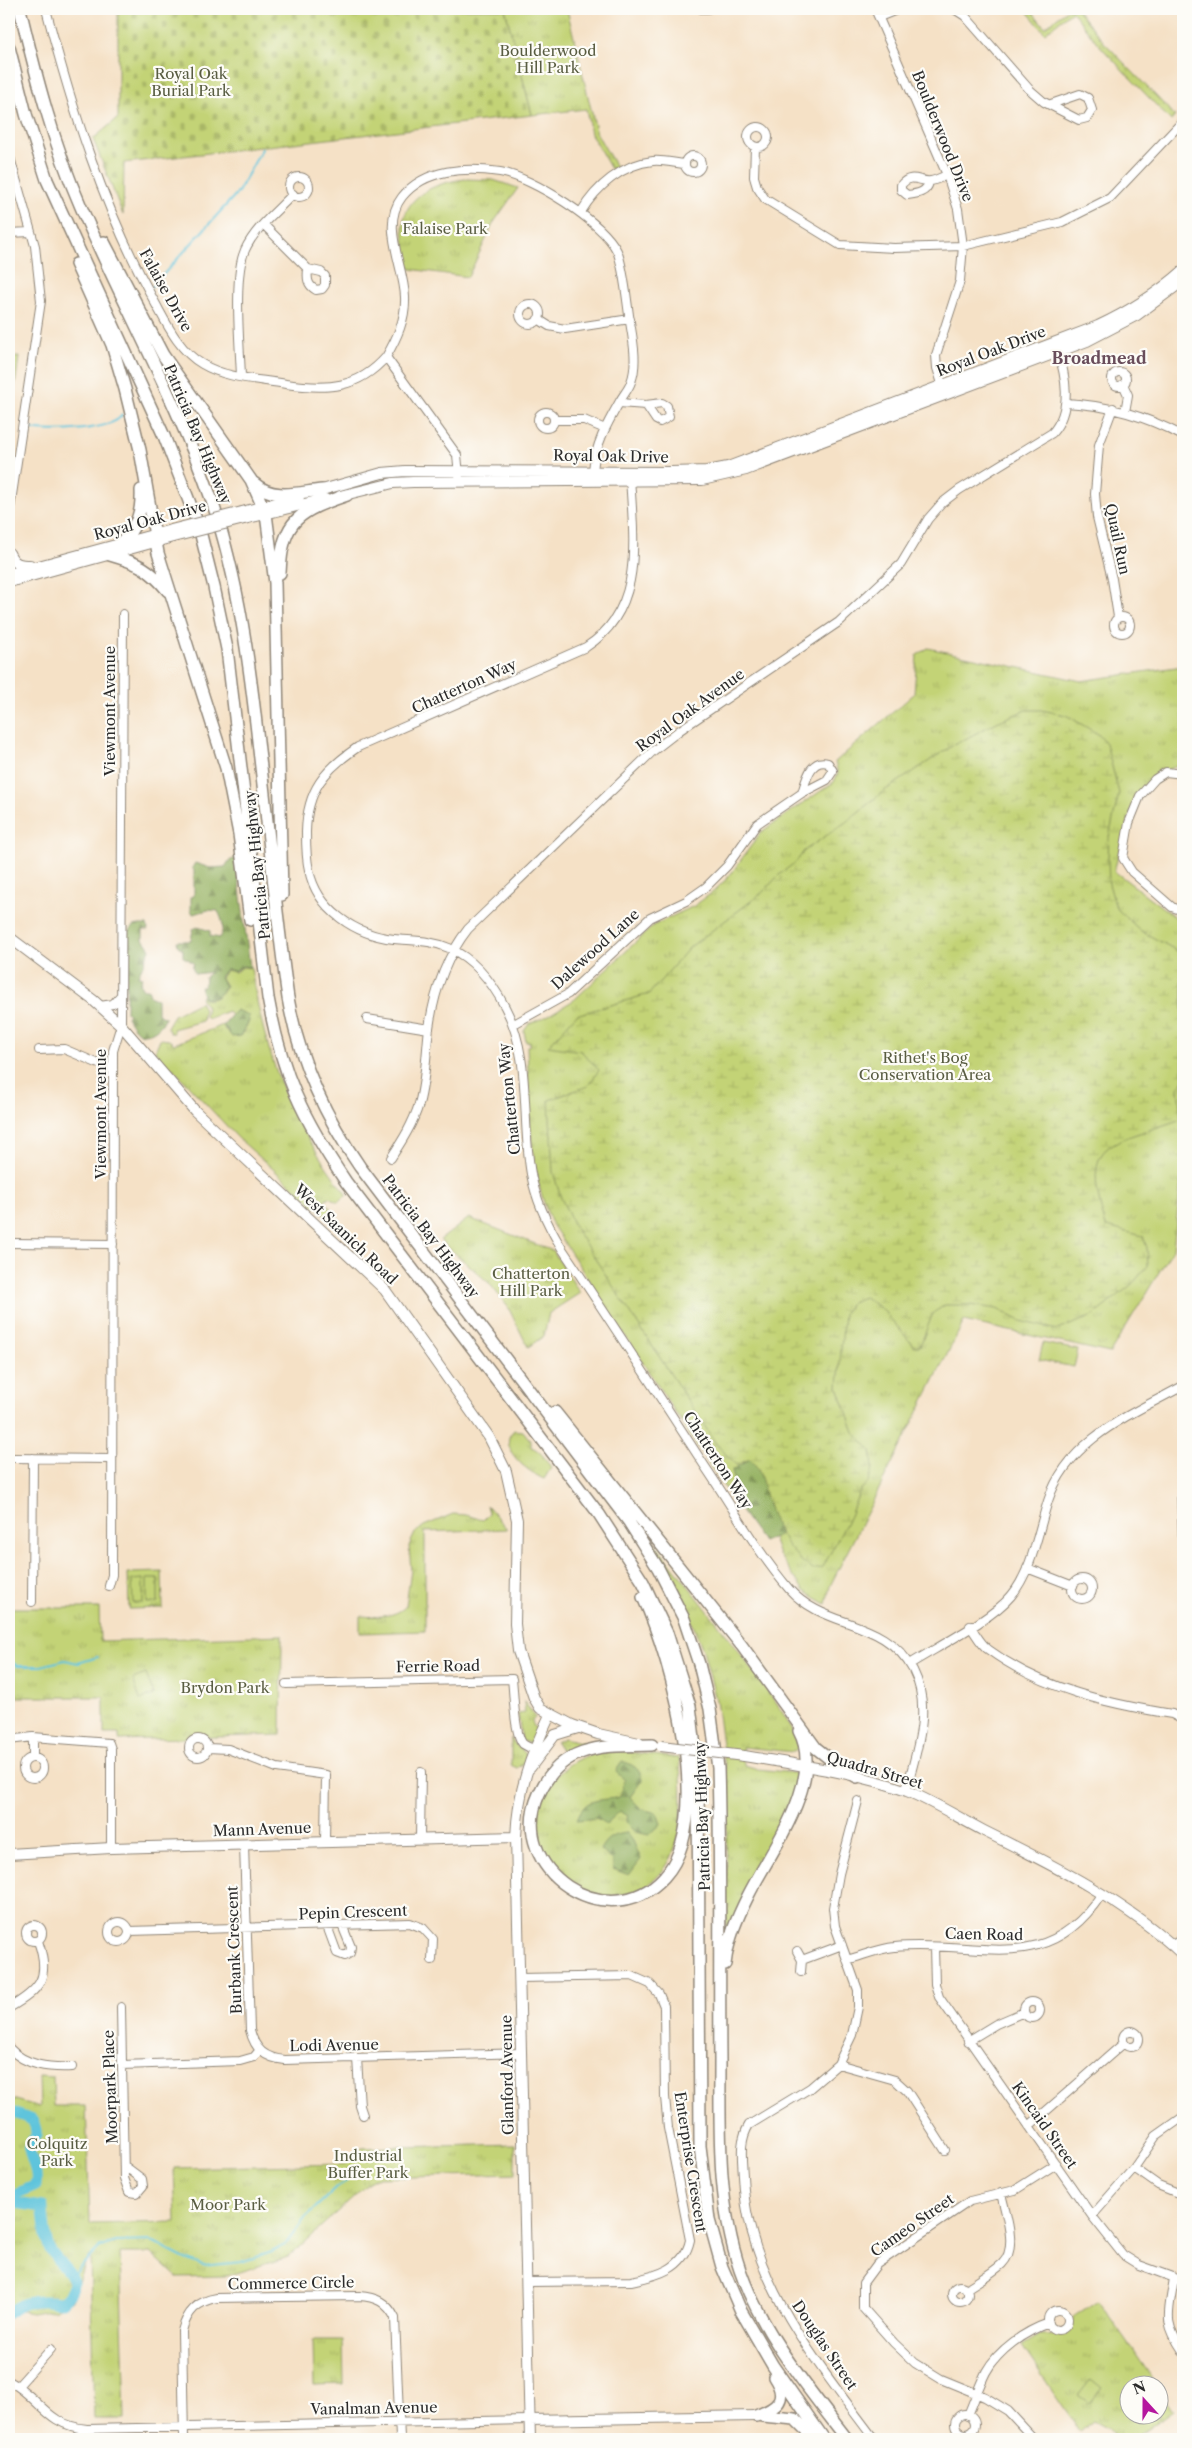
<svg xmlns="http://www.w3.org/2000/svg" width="1192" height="2448" viewBox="0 0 1192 2448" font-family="'Libre Caslon Text',serif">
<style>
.grass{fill:url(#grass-tufts);stroke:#777f50}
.forest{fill:url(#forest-firs);stroke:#627049}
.wetland{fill:url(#wetland-marsh);stroke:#777f50}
.cemetery{fill:url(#cemetery-stones);stroke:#777f50}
.pitch{fill:#c3d376;stroke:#777f50}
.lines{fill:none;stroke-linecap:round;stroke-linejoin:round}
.stream{stroke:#5ec4dc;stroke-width:2}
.river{stroke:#5ec4dc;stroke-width:11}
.minor-casing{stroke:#908678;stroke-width:10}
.major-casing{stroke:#908678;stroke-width:12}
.highway-casing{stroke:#908678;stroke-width:14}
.minor{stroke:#fff;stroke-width:8}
.major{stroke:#fff;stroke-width:10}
.highway{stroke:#fff;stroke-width:11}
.major-bridge-casing{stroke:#908678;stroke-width:12;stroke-linecap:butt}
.major-bridge{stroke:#fff;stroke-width:10}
.labels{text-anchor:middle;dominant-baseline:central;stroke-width:4.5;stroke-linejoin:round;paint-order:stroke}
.park-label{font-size:15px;fill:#595d42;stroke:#fdfcf7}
.street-label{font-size:15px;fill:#2b2b2b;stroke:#fdfcf7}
.neighbourhood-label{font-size:16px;font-weight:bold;fill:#694d5b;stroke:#fdfcf7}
</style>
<defs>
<pattern id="grass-tufts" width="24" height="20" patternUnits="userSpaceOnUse" patternTransform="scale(1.25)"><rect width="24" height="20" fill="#c3d376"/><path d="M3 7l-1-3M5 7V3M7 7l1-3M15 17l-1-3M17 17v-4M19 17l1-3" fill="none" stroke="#a8b566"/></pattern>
<pattern id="forest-firs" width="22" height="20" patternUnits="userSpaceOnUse" patternTransform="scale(1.25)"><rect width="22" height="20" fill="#9ab567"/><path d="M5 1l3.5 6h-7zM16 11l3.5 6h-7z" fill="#7e9355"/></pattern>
<pattern id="wetland-marsh" width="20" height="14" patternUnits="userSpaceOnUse" patternTransform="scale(1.25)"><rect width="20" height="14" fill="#c3d376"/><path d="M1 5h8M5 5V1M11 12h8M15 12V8" fill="none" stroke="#a8b566"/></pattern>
<pattern id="cemetery-stones" width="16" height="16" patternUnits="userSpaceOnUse" patternTransform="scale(1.25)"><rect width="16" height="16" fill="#c3d376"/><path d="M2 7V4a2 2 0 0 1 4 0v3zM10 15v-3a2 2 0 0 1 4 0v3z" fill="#a8b566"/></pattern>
</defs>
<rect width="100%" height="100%" fill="#fdfcf7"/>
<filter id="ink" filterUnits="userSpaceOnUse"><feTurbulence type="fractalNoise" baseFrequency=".02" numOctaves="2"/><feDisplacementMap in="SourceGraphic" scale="10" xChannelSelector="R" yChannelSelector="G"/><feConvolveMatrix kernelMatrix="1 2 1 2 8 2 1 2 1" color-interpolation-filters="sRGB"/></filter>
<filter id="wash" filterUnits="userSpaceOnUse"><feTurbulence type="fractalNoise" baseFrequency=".0096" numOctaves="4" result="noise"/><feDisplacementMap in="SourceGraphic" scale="20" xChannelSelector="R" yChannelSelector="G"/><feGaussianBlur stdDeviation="1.12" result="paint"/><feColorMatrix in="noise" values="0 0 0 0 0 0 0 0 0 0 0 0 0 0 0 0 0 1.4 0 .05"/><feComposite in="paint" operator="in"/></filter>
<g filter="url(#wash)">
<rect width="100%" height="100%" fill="#f5e1c6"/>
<!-- grass -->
<path class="grass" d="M505,9H567L597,134L616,167L611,169L591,134L586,109L532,115Z
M1025,9H1030L1045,27L1068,9H1077L1103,41L1175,116L1171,121L1099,45L1072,11L1045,33Z
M466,179L493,180L518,188L494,222L468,277L410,269C407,255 403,240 403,226C405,194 438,182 466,179Z
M19,357L15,386L9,402V358Z
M928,648L1081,681L1183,666V763L1153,776L1136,794L1114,871L1183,923V1165L1173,1249L1110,1353L964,1321L830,1586L826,1604L804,1591L779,1555L763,1511L731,1489L728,1493L552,1224C527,1166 530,1108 527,1046L530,1045V1042H526L524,1031L529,1024L549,1015L574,1000L654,925L694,906L713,892L730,875L761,832L834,782L838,773L835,762L914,694L917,655Z
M243,967L251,968C266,1061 290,1121 347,1195L338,1202L329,1197L324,1200L338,1218L335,1224L238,1138L172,1068L166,1066L155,1051L160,1039L169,1040L174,1044L223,1025L225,1030L240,1036L247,1025L236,1010L232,1016L228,1011L207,1019L205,1017L207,1007L200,998L203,995L204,999C217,1000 219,996 226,986L221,978L226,970L235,972Z
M200,1002L204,1009L202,1021L173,1029L174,1033H170L167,1027L174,1015Z
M469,1218L553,1251L580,1293L549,1313L544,1336L528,1347L508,1307L489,1283L440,1240Z
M514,1430L523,1431L531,1441V1447C540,1450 547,1460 551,1468L544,1479C529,1473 495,1447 514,1430Z
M487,1505L507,1529L425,1532V1631L360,1633V1616C374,1617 395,1618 406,1606L411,1570L409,1546L415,1533L424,1526L453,1514L466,1515L483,1520L489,1514Z
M652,1540C674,1569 802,1724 799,1748L794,1752L742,1747L744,1765L758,1769L794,1773C800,1785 794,1795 790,1807L726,1937L727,1781L716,1700L703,1650L685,1605L649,1541Z
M162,1572L163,1608L129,1609L128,1573Z
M9,1608H99L100,1641L282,1635L281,1735L119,1740V1734H104V1697H9Z
M524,1701L535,1718L532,1721L534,1727L538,1729L534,1741L529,1743L522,1741L518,1714L525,1713Z
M511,1738L515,1744L526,1754L524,1763L517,1768L511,1765Z
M564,1738L593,1745L563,1753L556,1742Z
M620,1751L679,1758C685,1808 687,1876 629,1893C612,1898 590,1896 574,1887C569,1884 565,1878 561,1874C555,1868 546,1861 543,1854C533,1834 535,1807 547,1789C567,1759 585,1753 620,1751Z
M39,2076L53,2077L54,2106H86L90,2224L176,2222L174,2168L345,2164L362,2148L515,2144V2174L374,2178L288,2257L226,2276L177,2277L151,2253H120L125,2419H94L90,2255L85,2261L72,2300L56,2309L32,2313L17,2310L9,2319V2098L40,2107Z
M1098,2300L1157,2385L1130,2386V2416H1160V2389L1174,2410L1133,2439H1116L1108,2429L1093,2421L1080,2431L1022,2346L1040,2335L1064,2334L1071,2327L1073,2317Z
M313,2340H343L344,2384L314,2385Z"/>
<!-- forest -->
<path class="forest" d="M236,858L250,967L243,966L234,971L226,969L220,977L225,986C219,996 216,999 204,998L200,987H204L205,977L211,972L195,974L192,967L194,964L188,959L183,957V949L178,946L177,941H191L193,929L198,927L210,931V936L219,938C225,928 223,921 218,911L208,910L193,914L191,910V897L194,896V870L192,868L195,863L210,868L225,867L229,861Z
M140,925H147L148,930H143V939L150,949L138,976L142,977L140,984L143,989H148L151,997L157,999V1010L160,1016L165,1017C163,1026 151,1037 140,1033C135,1031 130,1022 127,1017L129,1014L126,1012L127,935L133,926Z
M236,1010L248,1015L249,1021L240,1036L232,1037L223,1025Z
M750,1459L759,1468L767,1501L781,1534L763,1542L728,1493L731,1489H736L732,1470Z
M622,1761C633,1765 640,1768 642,1780L630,1797L641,1809L657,1813L661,1824L649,1835L636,1832L626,1822L628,1816L620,1811L606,1824L596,1818L577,1820C585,1796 598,1802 620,1797L625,1780L616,1772Z
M627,1833L633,1841L641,1859L629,1875L613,1869V1860L600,1850C606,1838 614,1834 627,1833Z"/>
<!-- wetland -->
<path class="wetland" d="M1026,710H1041L1066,715L1098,734L1106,743L1119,793L1109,837L1108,858L1109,884L1116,908L1141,931L1183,954V1081L1178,1087L1181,1119C1109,1146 1079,1136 1106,1227L1143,1236L1147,1248L1148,1266L1131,1285L1093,1316L1057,1330L1021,1321L997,1309L970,1305H945L933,1313L920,1346H914L882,1309L864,1297L852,1302L844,1313L838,1387L854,1432L871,1450L873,1468L868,1483L860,1490L850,1516L823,1567L813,1570C788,1553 776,1530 767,1501C762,1485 763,1471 750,1459L736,1465L717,1445L575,1228L561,1198L553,1172L549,1100L588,1086L599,1070L581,1051L548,1046L576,1015L649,994L690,947L762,893L779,875L797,861L804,851L846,822L884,791L952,746L997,722Z"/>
<!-- cemetery -->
<path class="cemetery" d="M118,9H505L532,115L124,163L123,215L93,139L118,118Z"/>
<!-- pitch -->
<path class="pitch" d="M1043,1343L1078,1350L1074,1367L1039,1360Z
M143,1579V1603H133L132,1580Z
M147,1579H158V1602L147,1603Z
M146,1674L154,1695L140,1700L133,1679Z
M1091,2379L1102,2388L1089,2404L1078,2396Z"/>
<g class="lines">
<!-- stream -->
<path class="stream" d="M152,287L238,192L262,149
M9,428H11
M32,429C49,433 112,431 122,415
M9,1659L17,1666H41L65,1660L78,1663L98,1657
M71,2276L99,2248L116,2242L150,2241L185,2259L203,2266L241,2262L274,2251L285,2245L306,2217L337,2187L347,2181"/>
<!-- river -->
<path class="river" d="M9,2111L32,2120C44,2142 27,2137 29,2149C31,2163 38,2168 36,2185L16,2194L15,2203L43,2207C43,2214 46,2242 49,2248C59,2268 89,2279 62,2302C42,2300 24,2299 9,2313"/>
</g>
</g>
<g filter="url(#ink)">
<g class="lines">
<!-- minor casing -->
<g class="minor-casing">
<path id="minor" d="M46,9C72,109 103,207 153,299C166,322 178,350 202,364C227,379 259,379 286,384C327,390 358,389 386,357L457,455L459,475
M701,9H708
M875,9L947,175L958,209L963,246L960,281L936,355L937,368L944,390
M954,9L965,16L1029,89L1044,102L1079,120L1087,118L1092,110L1088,98L1080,94L1051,104
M879,17L899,9
M748 137a10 10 0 1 1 20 0a10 10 0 1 1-20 0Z
M755,147L754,177L757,187L765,199L840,245L894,248L963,246L1062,222L1110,198L1183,121
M9,154L35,246L41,301L9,515
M685 164a8 8 0 1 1 16 0a8 8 0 1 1-16 0Z
M289 187a10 10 0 1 1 20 0a10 10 0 1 1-20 0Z
M929,182C927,193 916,194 907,195L901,190V185C911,172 921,183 931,181C936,180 942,177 947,175
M581,212C596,187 622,164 653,161C663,160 674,163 685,164
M264,225L308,269L321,272L325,276V285L322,289L316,290C307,285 307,278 308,269
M9,233L31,232
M520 314a10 10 0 1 1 20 0a10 10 0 1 1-20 0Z
M538,319L549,326L565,329L630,319
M386,357C397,338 406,319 405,297C404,266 380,225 402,197C425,168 467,167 500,172C532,177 603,222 617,251C624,267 627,303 630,322C633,340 638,364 631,382C629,389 623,395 620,401C607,424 595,445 593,471
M1112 379a7 7 0 1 1 14 0a7 7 0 1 1-14 0Z
M241,377C240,346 233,276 245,250C255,228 277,211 293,194
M1123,384L1128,395L1125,412
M619,403L646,405L662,403L667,406L669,417L660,422L656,420L646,405
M1066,403C1108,405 1146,416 1183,436
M1113,408L1099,445L1095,494L1097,517L1112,579L1118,617
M538 420a8 8 0 1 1 16 0a8 8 0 1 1-16 0Z
M554,420H584L605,429
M630,476C633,537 646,609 586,647L358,747C324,770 307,790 306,832C306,845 306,858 309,870C317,910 356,935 394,939C413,941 431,940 449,948C474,959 493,984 505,1007C532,1058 521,1119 531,1174C536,1201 547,1224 561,1247C610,1320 658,1394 706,1468C733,1508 758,1553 789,1589C825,1630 885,1617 913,1670C933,1709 916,1752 906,1791
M1114 625a8 8 0 1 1 16 0a8 8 0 1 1-16 0Z
M1183,774L1166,772L1155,779L1140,796L1129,823L1123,858L1132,872L1172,907L1183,911
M100,1006L113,1004L121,995
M367,1019L429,1029
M514,1024L568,994L650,918L686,901L706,887L727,866L757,824L802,793L827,780L833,771L828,763C810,758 806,781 802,793
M39,1050L64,1049L113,1070
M391,1158C402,1141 413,1124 419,1104C426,1079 426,1053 429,1028C434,993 446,957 468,929L653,751L680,730L839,622L901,564L928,519L942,503L959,490L1052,433C1073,409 1066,376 1057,348
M9,1243L113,1244
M9,1458L112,1459
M1183,1484L1181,1493L1183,1543
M1027,1568L1073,1586
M1072 1589a10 10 0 1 1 20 0a10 10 0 1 1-20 0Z
M109,1586L112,1575L113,1051L121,1025L123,614
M32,1602L33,1458
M970,1626C976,1634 981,1645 989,1650C1042,1689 1109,1704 1172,1714L1183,1720
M910,1664C937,1647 991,1620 1011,1596C1032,1571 1038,1532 1048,1501C1068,1439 1130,1415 1183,1386
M286,1684L512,1679C514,1693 514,1735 523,1744C526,1746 530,1748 534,1749
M33,1737V1758
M189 1748a9 9 0 1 1 18 0a9 9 0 1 1-18 0Z
M9,1740L33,1737L109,1743L111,1749V1848
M208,1748L228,1749L277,1768L326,1775L325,1842
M23 1768a10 10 0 1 1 20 0a10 10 0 1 1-20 0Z
M858,1801L839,1874L833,1908L835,1926L858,1990V2007L852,2035L838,2064L810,2088L749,2125C739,2141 742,2158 743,2176C747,2279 816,2361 874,2439
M420,1839L421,1772
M244,1845L250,2030C255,2050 265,2058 285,2060L521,2053
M109 1932a10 10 0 1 1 20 0a10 10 0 1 1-20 0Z
M26 1933a8 8 0 1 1 16 0a8 8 0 1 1-16 0Z
M327,1926L337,1953L345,1956L350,1953L351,1947L342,1925
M129,1931L410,1923L423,1928L433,1939L432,1960
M1173,1946L1183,1937
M934,1947L935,1984L939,1997L1092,2216L1123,2255L1139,2265L1183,2281
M797,1951L802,1960L801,1972
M802,1960L842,1945
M847,1960C862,1956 880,1948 895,1947C976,1939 1046,1979 1101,1895
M520,1978L632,1976L650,1984L659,1994L664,2006L665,2097L668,2128L690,2240C684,2269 657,2276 631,2281L527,2282
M1024 2010a8 8 0 1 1 16 0a8 8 0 1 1-16 0Z
M121,2007L124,2178L129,2192L137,2193L143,2186L142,2179L126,2167
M9,2008C40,1990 51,1978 38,1941
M1123 2039a8 8 0 1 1 16 0a8 8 0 1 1-16 0Z
M968,2041L996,2024L1024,2012
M9,2048C26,2066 49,2068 72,2067
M357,2058L360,2106L363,2115
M838,2064L895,2080L907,2091L945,2150
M122,2065L240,2061L254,2057L259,2051
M1029,2126L1124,2043
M1134,2168L1158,2185L1183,2195
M1092,2216L1134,2168L1156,2136L1183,2117
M1174,2278C1169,2314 1162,2320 1183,2351
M952 2294a8 8 0 1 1 16 0a8 8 0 1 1-16 0Z
M966,2289C978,2281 991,2274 1002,2264C1019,2248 1005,2213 1001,2193
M1048 2320a10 10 0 1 1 20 0a10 10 0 1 1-20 0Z
M9,2381C40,2397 45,2425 87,2429L529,2420
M18,2386L51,2349
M955 2424a10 10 0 1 1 20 0a10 10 0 1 1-20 0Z
M968,2415C974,2401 979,2386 986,2372C998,2350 1025,2331 1049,2323
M78,2439L79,2428
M184,2439L182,2331C187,2312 197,2301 217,2298L359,2296C376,2297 387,2302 395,2318L400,2439
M1034,2439L1008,2411L985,2397L941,2379L915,2363L894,2343L863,2308V2283L877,2264L970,2201L1015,2190L1056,2164"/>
</g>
<!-- major casing -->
<g class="major-casing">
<path id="major" d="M315,492L382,473L405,471L671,472L707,471L728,467L1098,326C1130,311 1157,294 1183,271
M340,496L393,483L413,482L702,480L746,470L1087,341L1137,315L1183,281
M242,512L299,497
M244,519L325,499
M9,553C14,564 19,565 30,565
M9,574L171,530
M9,582L173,537
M9,937L93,1000L121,1025L195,1111L385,1290L489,1437L506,1471L517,1520L515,1624L518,1651L534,1698L540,1708L572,1725L598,1734L639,1743
M744,1756C798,1765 855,1772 907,1791C934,1802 959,1818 984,1831C1053,1865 1127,1902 1183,1955
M530,1768L555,1735L578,1728
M9,1854L111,1848L516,1837
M529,2420L756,2416
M530,2439L516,1837C518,1790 530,1757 550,1715"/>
</g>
<!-- highway casing -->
<g class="highway-casing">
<path id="highway" d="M20,9C36,76 53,143 81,207C123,305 177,400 212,501C239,581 250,666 259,750C269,833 276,916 288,998C299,1061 324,1115 360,1167L629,1522L658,1568L684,1619L699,1664L710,1709L718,1768C721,1866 719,1963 720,2060C720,2131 717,2202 740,2270C762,2333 807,2387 847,2439
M9,47L26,114L47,180L164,436L199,527L214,587L227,649L268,998C282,1075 302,1117 346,1182L599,1514L643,1582L667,1633L690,1706L698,1772L700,2146L709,2220L722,2267L741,2311L773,2366L824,2439
M104,242L163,355L251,480L266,514L275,583L282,895
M76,264L112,345L125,389L140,450L158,553L226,768L239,834L250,920
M254,483C274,501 299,492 322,490
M120,543C137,528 142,513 141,490
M110,555C138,563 149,568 168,591
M280,573C282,519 300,511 347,495
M555,1412L742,1646L816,1748L840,1767L857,1777
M643,1597C672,1660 716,1821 664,1877C608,1938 505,1869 539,1794C562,1743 605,1746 652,1745
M725,1964C728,1939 737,1918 748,1896C769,1853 826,1780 799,1731
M756,2416C777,2408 789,2400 774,2377
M762,2416L795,2419L815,2439"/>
</g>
<!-- minor -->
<use href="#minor" class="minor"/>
<!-- major -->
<use href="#major" class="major"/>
<!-- highway -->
<use href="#highway" class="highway"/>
<!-- major-bridge casing -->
<g class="major-bridge-casing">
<path id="major-bridge" d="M171,530L242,512
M173,537L244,519
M661,1746L744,1756"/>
</g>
<!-- major-bridge -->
<use href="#major-bridge" class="major-bridge"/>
</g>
</g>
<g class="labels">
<!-- park labels -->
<g class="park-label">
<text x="548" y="50">Boulderwood<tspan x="548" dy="17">Hill Park</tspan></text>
<text x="191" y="73">Royal Oak<tspan x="191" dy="17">Burial Park</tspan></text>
<text x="445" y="228">Falaise Park</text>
<text x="925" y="1057">Rithet's Bog<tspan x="925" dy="17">Conservation Area</tspan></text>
<text x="531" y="1273">Chatterton<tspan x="531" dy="17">Hill Park</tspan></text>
<text x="225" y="1687">Brydon Park</text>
<text x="57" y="2143">Colquitz<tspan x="57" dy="17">Park</tspan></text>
<text x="368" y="2155">Industrial<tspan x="368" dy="17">Buffer Park</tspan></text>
<text x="228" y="2204">Moor Park</text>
</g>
<!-- street labels -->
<g class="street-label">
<text transform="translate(943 136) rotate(68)">Boulderwood Drive</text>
<text transform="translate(166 290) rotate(61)">Falaise Drive</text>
<text transform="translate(991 351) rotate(-21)">Royal Oak Drive</text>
<text transform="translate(198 434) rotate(67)">Patricia Bay Highway</text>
<text transform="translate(611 456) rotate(1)">Royal Oak Drive</text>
<text transform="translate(150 520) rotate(-15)">Royal Oak Drive</text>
<text transform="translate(1118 539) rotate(78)">Quail Run</text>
<text transform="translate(464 686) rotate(-24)">Chatterton Way</text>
<text transform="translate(690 710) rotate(-36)">Royal Oak Avenue</text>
<text transform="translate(109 711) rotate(-90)">Viewmont Avenue</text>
<text transform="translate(257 865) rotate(-96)">Patricia Bay Highway</text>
<text transform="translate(595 949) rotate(-42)">Dalewood Lane</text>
<text transform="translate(509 1099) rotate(-96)">Chatterton Way</text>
<text transform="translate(100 1114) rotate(-90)">Viewmont Avenue</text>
<text transform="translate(346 1234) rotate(44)">West Saanich Road</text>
<text transform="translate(431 1236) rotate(53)">Patricia Bay Highway</text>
<text transform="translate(718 1460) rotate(57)">Chatterton Way</text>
<text transform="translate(438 1666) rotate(-1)">Ferrie Road</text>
<text transform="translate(875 1770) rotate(16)">Quadra Street</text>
<text transform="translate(702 1816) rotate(-92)">Patricia Bay Highway</text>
<text transform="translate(262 1829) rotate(-2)">Mann Avenue</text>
<text transform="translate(353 1912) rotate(-2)">Pepin Crescent</text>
<text transform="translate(984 1934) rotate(1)">Caen Road</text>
<text transform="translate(234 1950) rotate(-92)">Burbank Crescent</text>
<text transform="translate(334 2045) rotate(-1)">Lodi Avenue</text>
<text transform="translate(507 2075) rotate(-91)">Glanford Avenue</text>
<text transform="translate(110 2087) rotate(-92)">Moorpark Place</text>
<text transform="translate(1045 2125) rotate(55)">Kincaid Street</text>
<text transform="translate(691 2162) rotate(81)">Enterprise Crescent</text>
<text transform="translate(912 2225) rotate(-35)">Cameo Street</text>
<text transform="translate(291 2283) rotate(-1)">Commerce Circle</text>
<text transform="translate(825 2345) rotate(56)">Douglas Street</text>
<text transform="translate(374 2408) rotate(-1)">Vanalman Avenue</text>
</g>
<!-- neighbourhood labels -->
<g class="neighbourhood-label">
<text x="1099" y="358">Broadmead</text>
</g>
</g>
<!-- margin -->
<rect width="1192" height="2448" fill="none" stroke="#fdfcf7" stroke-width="30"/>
<!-- north arrow -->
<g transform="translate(1144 2400) rotate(339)"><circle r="24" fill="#fdfcf7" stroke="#a9a8a5"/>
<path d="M0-4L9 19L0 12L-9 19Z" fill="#b5179e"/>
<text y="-8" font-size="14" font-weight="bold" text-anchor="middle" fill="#2b2b2b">N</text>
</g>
</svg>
